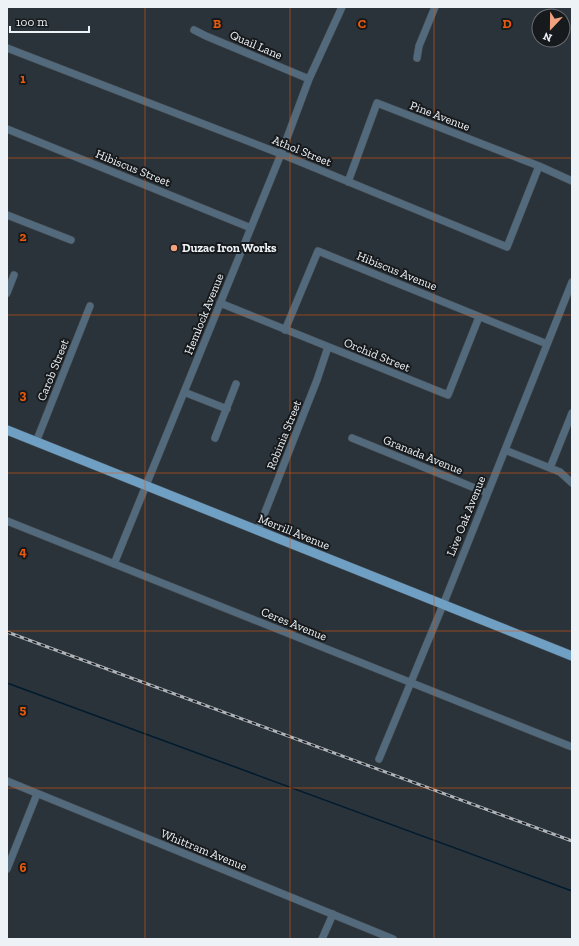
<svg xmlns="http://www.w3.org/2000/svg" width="579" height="946" viewBox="0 0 579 946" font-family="'Zilla Slab',serif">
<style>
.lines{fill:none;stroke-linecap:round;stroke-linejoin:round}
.stream{stroke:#001b2e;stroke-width:1.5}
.minor-casing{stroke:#4a5258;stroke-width:8}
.major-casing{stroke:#4a5258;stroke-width:10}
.minor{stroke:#526a7c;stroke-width:7}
.major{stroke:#6fa0c4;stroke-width:9}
.rail-casing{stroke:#aeb4b9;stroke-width:3}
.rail{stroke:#171a1d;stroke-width:1.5;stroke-dasharray:4.5;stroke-linecap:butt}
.grid{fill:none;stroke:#e8590c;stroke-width:1;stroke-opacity:0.55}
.poi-dot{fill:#f2a17e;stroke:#171a1d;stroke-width:1.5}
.labels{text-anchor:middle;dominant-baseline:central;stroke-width:4;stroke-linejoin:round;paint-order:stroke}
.street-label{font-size:12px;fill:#edf2f6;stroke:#171a1d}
.poi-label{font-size:12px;font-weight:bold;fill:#edf2f6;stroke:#171a1d;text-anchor:start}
.grid-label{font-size:13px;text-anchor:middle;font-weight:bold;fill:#e8590c;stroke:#171a1d;stroke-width:4;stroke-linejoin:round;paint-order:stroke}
</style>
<rect width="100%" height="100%" fill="#2b333a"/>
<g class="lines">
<!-- stream -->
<path class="stream" d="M7,683L572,891"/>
<!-- minor casing -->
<g class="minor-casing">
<path id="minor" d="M194,30L206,36L309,79
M7,48L281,154L507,247L539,166
M417,58L419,46L435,7
M7,129L251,228
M348,182L377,103L539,166L572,181
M7,215L71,240
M7,293L14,275
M220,303L448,395L479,317
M285,330L318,251L547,344
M184,392L227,409
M215,438L236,384
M352,438L487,493
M36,442L90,306
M505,450L560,472L572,483
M550,468L572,413
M7,521L572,747
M258,530L317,380L328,347
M114,564L281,154L309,79L342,7
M379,759L443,605L572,282
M7,781L393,939
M7,869L37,794
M322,939L333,914"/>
</g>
<!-- major casing -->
<g class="major-casing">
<path id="major" d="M7,430L572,656"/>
</g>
<!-- minor -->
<use href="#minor" class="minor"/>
<!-- major -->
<use href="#major" class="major"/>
<!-- rail casing -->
<g class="rail-casing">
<path id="rail" d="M7,632L572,841"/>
</g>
<!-- rail -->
<use href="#rail" class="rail"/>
</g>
<!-- grid -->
<path class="grid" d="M145,7V939M290,7V939M434,7V939M7,158H572M7,315H572M7,473H572M7,631H572M7,788H572"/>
<!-- markers -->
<circle class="poi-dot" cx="174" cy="248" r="4"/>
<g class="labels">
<!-- street labels -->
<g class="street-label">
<text transform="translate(256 45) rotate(23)">Quail Lane</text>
<text transform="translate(440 116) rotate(21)">Pine Avenue</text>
<text transform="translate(302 151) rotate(22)">Athol Street</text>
<text transform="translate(133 168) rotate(22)">Hibiscus Street</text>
<text transform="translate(397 271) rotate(22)">Hibiscus Avenue</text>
<text transform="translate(204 314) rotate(-68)">Hemlock Avenue</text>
<text transform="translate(377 355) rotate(22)">Orchid Street</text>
<text transform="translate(53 370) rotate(-68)">Carob Street</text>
<text transform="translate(284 435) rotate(-68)">Robinia Street</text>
<text transform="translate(423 455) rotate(22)">Granada Avenue</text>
<text transform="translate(466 516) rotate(-68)">Live Oak Avenue</text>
<text transform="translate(294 532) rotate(22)">Merrill Avenue</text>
<text transform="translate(294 624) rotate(22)">Ceres Avenue</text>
<text transform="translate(204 850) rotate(22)">Whittram Avenue</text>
</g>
<!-- poi labels -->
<g class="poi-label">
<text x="182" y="248">Duzac Iron Works</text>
</g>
</g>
<g class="grid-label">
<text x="217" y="28">B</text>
<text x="362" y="28">C</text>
<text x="507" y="28">D</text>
<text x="23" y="83">1</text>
<text x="23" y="241">2</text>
<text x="23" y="399">3</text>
<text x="23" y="556">4</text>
<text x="23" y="714">5</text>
<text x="23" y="872">6</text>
</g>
<!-- border -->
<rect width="579" height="946" fill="none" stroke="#edf2f6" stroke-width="16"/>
<!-- north arrow -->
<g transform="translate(551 28) rotate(202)"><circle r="19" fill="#171a1d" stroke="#6d7074"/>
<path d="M0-3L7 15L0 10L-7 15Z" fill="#f2a17e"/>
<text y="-6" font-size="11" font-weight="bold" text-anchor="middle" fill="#edf2f6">N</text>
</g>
<!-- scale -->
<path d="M10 26v6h79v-6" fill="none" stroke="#edf2f6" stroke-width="2"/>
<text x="16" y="26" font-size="12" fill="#edf2f6" stroke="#171a1d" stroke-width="3" paint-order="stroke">100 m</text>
</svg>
